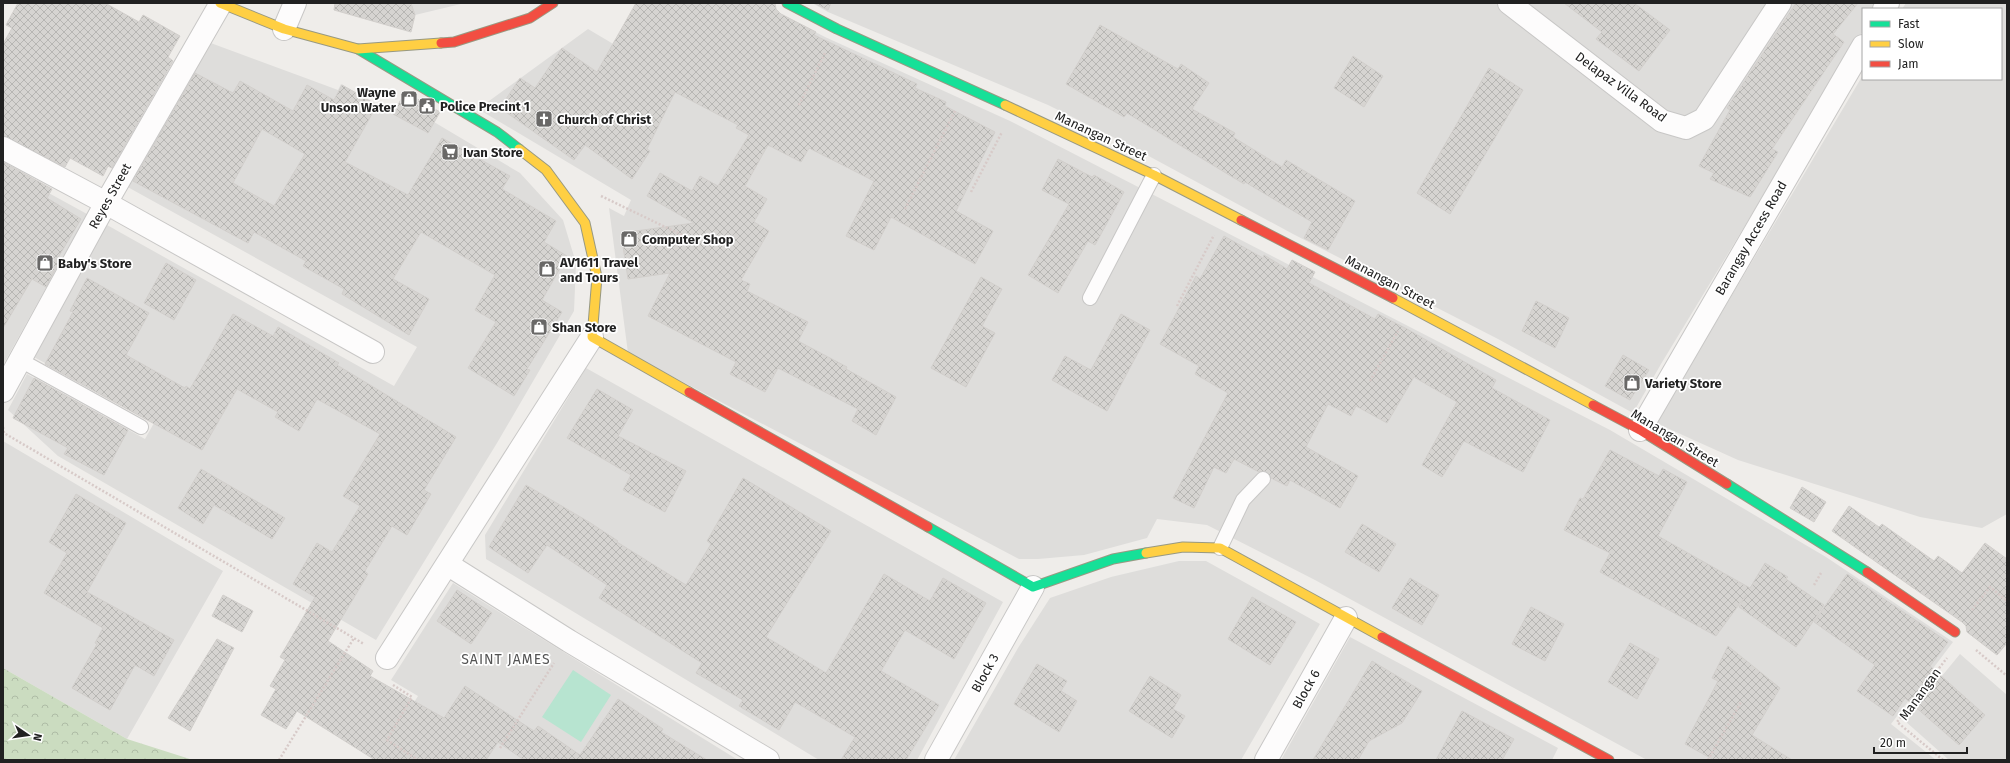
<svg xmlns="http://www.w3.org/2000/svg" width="2010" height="763" viewBox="0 0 2010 763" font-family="'Fira Sans',sans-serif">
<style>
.residential{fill:#dedddb}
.forest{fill:url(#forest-crowns)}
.pitch{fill:#b7e4d0}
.building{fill:url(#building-cross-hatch);stroke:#d2cfcc;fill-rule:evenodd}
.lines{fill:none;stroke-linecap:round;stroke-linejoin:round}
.lane-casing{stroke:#c8c7c6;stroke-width:16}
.street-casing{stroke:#c8c7c6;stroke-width:24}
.fast-casing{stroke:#989982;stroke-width:11}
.slow-casing{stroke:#989982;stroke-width:11}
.jam-casing{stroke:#989982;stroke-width:11}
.path{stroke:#d7cac8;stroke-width:2.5;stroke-dasharray:2 2;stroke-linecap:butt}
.lane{stroke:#fdfcfc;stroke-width:14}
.street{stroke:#fdfcfc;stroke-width:22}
.fast{stroke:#16e098;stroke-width:9}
.slow{stroke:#ffcf43;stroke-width:9}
.jam{stroke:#f24e42;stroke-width:9}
.labels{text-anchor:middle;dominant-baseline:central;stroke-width:3.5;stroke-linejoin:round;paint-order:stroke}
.street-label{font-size:13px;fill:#212121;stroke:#fff}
.poi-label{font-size:13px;font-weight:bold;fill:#212121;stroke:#fff;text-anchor:start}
.neighbourhood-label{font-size:14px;letter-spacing:1px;fill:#545454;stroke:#fff}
</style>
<defs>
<pattern id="forest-crowns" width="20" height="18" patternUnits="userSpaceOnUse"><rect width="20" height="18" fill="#cbdcc0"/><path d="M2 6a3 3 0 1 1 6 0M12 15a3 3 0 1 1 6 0" fill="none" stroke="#aebca5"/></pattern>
<pattern id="building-cross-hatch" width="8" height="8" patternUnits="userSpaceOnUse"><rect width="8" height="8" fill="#d6d4d1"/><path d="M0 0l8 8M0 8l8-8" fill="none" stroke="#b7b6b3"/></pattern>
</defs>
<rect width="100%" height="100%" fill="#efedea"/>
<!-- residential -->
<path class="residential" d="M411,3H465L415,15Z
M759,3L825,37L1010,121L1610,430L1826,557L1953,642L1891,724L1936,760H1647L1315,580L1207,525L1157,519L1147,538L1084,555L1038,559H1019L628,353L609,208L624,216L631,200L478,109L588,29L642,61Z
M812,3H1880L1876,9H1863V31L1661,364L1633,413L1498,339L1293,234L1121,141L1048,105L828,12Z
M1906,3H2007V514L1982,528L1920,517L1738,460L1656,423L1863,75V79H2001V9H1902Z
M208,42L338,90L341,84L427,133L434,122L476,147L520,173L563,220L576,263L574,311L497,443L376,640L58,456L8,410L27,374L145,439L154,423L34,357L107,225L394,386L417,347L124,185Z
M3,168L87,214L3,365Z
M586,368L1003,602L917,760H819L486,559L485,535Z
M3,441L223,571L127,739L3,668Z
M1179,561H1206L1320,624L1241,760H954L1018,648L1050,598L1111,577Z
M453,583L557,648L738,760H421L390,740L418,696L391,680Z
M1350,637L1558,748L1552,760H1281Z
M1960,654L2007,695V760H1949L1905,721Z"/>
<!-- forest -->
<path class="forest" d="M3,668L127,739L193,760H3Z"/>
<!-- pitch -->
<path class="pitch" d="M573,670L611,695L581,742L542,717Z"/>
<!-- building -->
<path class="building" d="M18,3H105L139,22L143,15L180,36L168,57L173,61L112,168L108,166L103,176L70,158L65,167L3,136V44L12,28L6,25Z
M335,3H411L415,15L411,32L334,10Z
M636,3H775L776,9L781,14L816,32L814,35L917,84L915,88L946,102L945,106L995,132L956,211L993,231L975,264L891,217L874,250L846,236L874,181L809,148L801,162L768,145L745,186L767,199L754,222L769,231L741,280L750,284L747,291L808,322L798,341L847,367L846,369L896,397L876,435L852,421L858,409L778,368L765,392L730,374L736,362L648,316L670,273L628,279L621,233L694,223L647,196L660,173L692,191L700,176L718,186L749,135L736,128L738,125L675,92L647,149L650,151L632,179L585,145L574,160L500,108L520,78L535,88L562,48L597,72Z
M814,3H831L828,10Z
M1564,3H1634L1670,30L1639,71L1596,39L1602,32Z
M1796,3H1858L1833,34L1844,42L1772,149L1778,152L1750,197L1710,179L1714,173L1699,166L1730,110L1727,108Z
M1100,25L1178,69L1181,64L1209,83L1192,109L1235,133L1233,137L1282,167L1286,160L1355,201L1328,250L1304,238L1312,222L1245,182L1244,184L1127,113L1124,117L1066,84Z
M1353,56L1383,76L1364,107L1334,88Z
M1489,68L1523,90L1450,214L1417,193Z
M195,73L233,93L240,81L293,111L307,85L334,100L342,85L377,105L345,162L408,195L442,138L510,176L502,189L556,221L544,242L567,256L542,300L562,312L527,369L530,370L514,396L468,368L496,322L475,310L495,275L421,232L393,279L429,299L409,335L342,294L344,289L303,266L306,261L254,232L248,243L133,181ZM262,129L305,154L274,206L233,183Z
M405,92L440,112L428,133L393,114Z
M1058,159L1092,177L1094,175L1124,192L1095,245L1088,241L1058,293L1028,275L1069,204L1042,190Z
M3,162L52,189L47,198L81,219L56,261L59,262L46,287L32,279L3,328Z
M1224,236L1263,258L1264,255L1287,269L1292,260L1315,272L1309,283L1375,319L1378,314L1407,329L1496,380L1492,388L1550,420L1523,472L1464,441L1442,477L1422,465L1457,402L1414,377L1387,423L1356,406L1351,416L1328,404L1306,447L1358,476L1340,508L1290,480L1287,486L1271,478L1265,471L1259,472L1234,459L1226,473L1214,467L1194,508L1173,498L1228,393L1195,374L1199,366L1160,344L1196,276L1200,279Z
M166,263L196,280L174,320L144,303Z
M981,277L1002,289L982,326L995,333L966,387L931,368Z
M87,278L149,313L126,355L185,388L186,386L190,389L233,314L273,336L278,327L339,363L337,365L456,437L424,490L431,494L407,535L392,526L365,571L368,574L328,641L373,671L370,676L444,718L465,686L534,731L538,726L580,755L618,699L663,729L661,732L707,760H524L498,742L486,760H375L297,711L286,729L261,715L276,689L270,686L285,660L280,657L315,597L293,584L317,543L332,552L360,506L343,496L380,434L317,399L299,431L275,417L278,412L237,389L202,450L45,364L73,312L70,311Z
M1536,301L1569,318L1555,348L1522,331Z
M1121,314L1150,330L1107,411L1052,380L1065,356L1091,370Z
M1623,355L1649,370L1630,400L1605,386Z
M34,378L128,430L104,475L64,454L68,448L13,418Z
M597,389L633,410L618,436L686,471L665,512L623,490L631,475L567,438Z
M1610,450L1659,476L1663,469L1687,482L1658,536L1750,588L1765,563L1788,577L1786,579L1824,605L1796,647L1739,607L1746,595L1716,636L1600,572L1610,553L1564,530L1580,498L1583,499Z
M201,469L285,518L272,539L214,505L203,524L178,508Z
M743,478L831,531L766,637L826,673L884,574L930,601L943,578L986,603L954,659L905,630L881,671L939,705L906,760H841L855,737L795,702L779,730L739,706L743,700L696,673L702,663L599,598L607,585L547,545L528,573L489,547L526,485L589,522L618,541L617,542L686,585L711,544L707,541Z
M1802,487L1826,502L1814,522L1790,508Z
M76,494L126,523L87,592L174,640L154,676L135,665L110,710L72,688L97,644L95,643L103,628L44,593L67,553L49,542Z
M1849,506L1879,527L1882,524L1934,561L1938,556L1962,573L1985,543L2007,559V643L1997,655L1967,632L1966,626L1962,622L1832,531Z
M1362,524L1396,544L1379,572L1345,552Z
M1847,574L1948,642L1930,666L1985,715L1959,745L1905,698L1893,716L1857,691L1875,665L1814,622Z
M1410,578L1439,595L1422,625L1392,608Z
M457,590L492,613L471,644L437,621Z
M223,595L253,611L242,632L212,616Z
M1252,597L1296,622L1270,665L1228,639Z
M1531,607L1564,624L1545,661L1512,644Z
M217,639L234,648L190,731L168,718Z
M1630,643L1659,659L1637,699L1608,682Z
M1728,646L1780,688L1752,735L1792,760H1714L1685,744L1718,681L1712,678Z
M1372,661L1422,691L1402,723L1369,741L1358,760H1313Z
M1037,664L1067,681L1061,691L1077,701L1059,732L1014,704Z
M1150,676L1181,695L1173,709L1185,716L1172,738L1129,711Z
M1462,711L1514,739L1502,760H1436Z"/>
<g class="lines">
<!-- lane casing -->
<g class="lane-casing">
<path id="lane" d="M1090,298L1154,175
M20,360L141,427
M1220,548L1243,500L1263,479"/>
</g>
<!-- street casing -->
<g class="street-casing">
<path id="street" d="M1509,3L1662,121L1686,128L1704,119L1780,3
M1884,9L1888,3
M284,29L295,3
M3,148L106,203L373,352
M3,391L106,203L221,3
M1640,430L1863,46
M447,564L569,641L768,760
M387,658L592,337
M936,760L1033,587
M1266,760L1346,618"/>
</g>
<!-- fast casing -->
<g class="fast-casing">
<path id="fast" d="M787,3L837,29L1005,105
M358,49L497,132L519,149
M1727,484L1867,572
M928,527L1033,587L1113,559L1146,553"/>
</g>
<!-- slow casing -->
<g class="slow-casing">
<path id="slow" d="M220,3L284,29L358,49L441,43
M1005,105L1154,175L1241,220
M519,149L546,170L585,223L597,277L592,337L689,392
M1393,298L1593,405
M1146,553L1183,547L1220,548L1382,637"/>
</g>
<!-- jam casing -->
<g class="jam-casing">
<path id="jam" d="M441,43L454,42L530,18L553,3
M1241,220L1393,298
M689,392L928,527
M1593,405L1640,430L1727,484
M1867,572L1955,632
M1382,637L1609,760"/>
</g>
<!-- path -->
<path class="path" d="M799,105L825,53
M971,192L1002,132
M601,196L686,237
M905,209L955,111
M1177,306L1214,235
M1370,381L1398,331
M3,427L4,433L364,644
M1814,585L1821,573
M1972,610L1990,587L2007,601
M1976,650L2007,676
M393,685L412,697L387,740L418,760
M500,748L554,663
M279,760L354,638
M1708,760L1741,702
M1943,760L1897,722L1947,658"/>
<!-- lane -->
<use href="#lane" class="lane"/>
<!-- street -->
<use href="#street" class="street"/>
<!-- fast -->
<use href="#fast" class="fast"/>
<!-- slow -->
<use href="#slow" class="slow"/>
<!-- jam -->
<use href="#jam" class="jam"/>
</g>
<!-- icons -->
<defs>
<g id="shop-square" transform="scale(0.9)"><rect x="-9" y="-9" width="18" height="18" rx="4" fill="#696867" stroke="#fff"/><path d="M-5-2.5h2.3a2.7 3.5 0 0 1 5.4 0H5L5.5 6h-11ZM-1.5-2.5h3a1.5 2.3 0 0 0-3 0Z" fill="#fff"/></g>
<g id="civic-square" transform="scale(0.9)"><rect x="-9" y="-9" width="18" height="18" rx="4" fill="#696867" stroke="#fff"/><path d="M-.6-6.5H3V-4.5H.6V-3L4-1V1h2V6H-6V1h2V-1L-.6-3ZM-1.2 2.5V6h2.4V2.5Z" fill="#fff"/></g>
<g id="church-square" transform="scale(0.9)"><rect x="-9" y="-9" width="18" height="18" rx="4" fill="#696867" stroke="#fff"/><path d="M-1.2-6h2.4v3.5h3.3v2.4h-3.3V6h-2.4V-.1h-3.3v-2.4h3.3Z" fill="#fff"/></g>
<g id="supermarket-square" transform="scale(0.9)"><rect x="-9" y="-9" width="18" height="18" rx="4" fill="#696867" stroke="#fff"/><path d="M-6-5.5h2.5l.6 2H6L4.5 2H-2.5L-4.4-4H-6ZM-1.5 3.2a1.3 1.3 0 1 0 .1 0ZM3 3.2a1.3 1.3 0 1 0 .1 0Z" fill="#fff"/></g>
</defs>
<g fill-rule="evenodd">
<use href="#shop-square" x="409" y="99"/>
<use href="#civic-square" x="427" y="106"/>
<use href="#church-square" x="544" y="119"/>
<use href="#supermarket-square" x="450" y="152"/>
<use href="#shop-square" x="629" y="239"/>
<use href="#shop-square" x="45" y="263"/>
<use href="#shop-square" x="547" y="269"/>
<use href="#shop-square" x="539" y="327"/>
<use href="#shop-square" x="1632" y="383"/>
</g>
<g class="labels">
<!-- street labels -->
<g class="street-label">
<text transform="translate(1621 87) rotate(36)">Delapaz Villa Road</text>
<text transform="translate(1101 136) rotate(25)">Manangan Street</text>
<text transform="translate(110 196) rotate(-61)">Reyes Street</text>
<text transform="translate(1751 238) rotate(-60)">Barangay Access Road</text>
<text transform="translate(1390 282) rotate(28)">Manangan Street</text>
<text transform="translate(1675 438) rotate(31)">Manangan Street</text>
<text transform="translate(985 673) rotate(-61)">Block 3</text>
<text transform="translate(1306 689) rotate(-61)">Block 6</text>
<text transform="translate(1920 694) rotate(-54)">Manangan</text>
</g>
<!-- poi labels -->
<g class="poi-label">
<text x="396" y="92" text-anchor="end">Wayne<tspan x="396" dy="15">Unson Water</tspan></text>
<text x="440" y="106">Police Precint 1</text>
<text x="557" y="119">Church of Christ</text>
<text x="463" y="152">Ivan Store</text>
<text x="642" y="239">Computer Shop</text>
<text x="560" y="262">AV1611 Travel<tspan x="560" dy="15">and Tours</tspan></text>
<text x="58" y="263">Baby's Store</text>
<text x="552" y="327">Shan Store</text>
<text x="1645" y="383">Variety Store</text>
</g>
<!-- neighbourhood labels -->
<g class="neighbourhood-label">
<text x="506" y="659">SAINT JAMES</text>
</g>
</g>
<!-- border -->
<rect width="2010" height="763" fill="none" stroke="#212121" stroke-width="8"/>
<!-- legend -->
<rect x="1862" y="8" width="140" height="72" fill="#ffffff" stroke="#a6a6a6"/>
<rect x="1870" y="21" width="20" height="6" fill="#16e098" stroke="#a6a6a6"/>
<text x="1898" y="28" font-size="12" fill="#212121">Fast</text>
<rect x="1870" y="41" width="20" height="6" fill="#ffcf43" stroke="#a6a6a6"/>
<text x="1898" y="48" font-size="12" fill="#212121">Slow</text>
<rect x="1870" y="61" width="20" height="6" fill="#f24e42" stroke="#a6a6a6"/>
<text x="1898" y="68" font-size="12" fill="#212121">Jam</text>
<!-- north arrow -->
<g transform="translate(28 735) rotate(103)" stroke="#ffffff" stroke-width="3" paint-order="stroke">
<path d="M0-3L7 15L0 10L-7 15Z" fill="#212121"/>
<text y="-6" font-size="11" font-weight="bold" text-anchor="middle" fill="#212121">N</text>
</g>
<!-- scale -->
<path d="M1874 747v6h93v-6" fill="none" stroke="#212121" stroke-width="2"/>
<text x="1880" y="747" font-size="12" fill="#212121" stroke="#ffffff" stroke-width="3" paint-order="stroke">20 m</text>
</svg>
